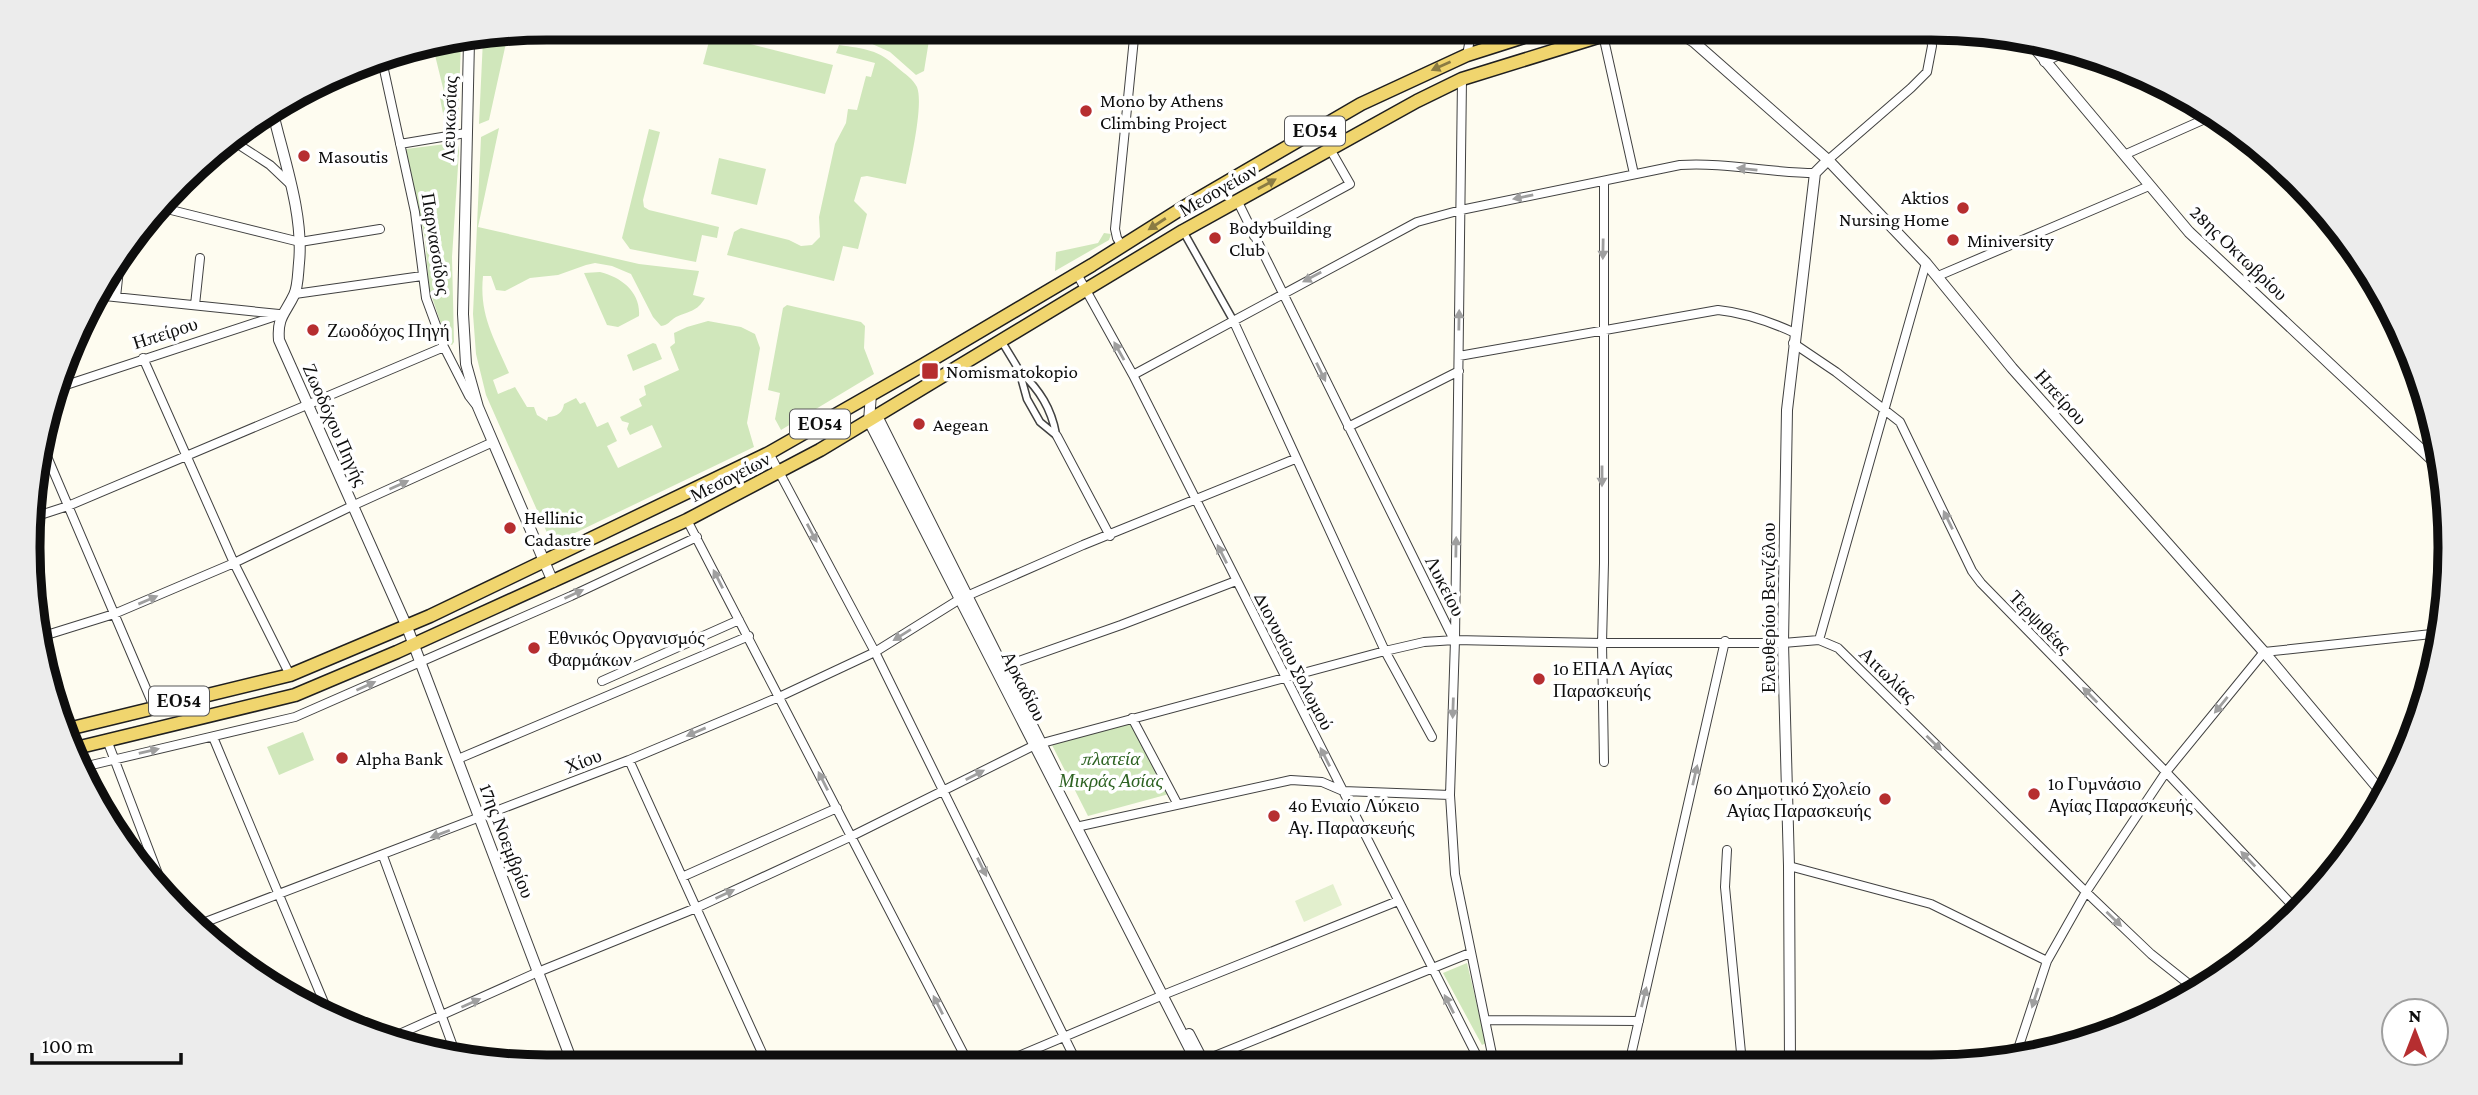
<svg xmlns="http://www.w3.org/2000/svg" width="2478" height="1095" viewBox="0 0 2478 1095" font-family="'Crimson Pro',serif">
<style>
.green{fill:#d0e7bb}
.pitch{fill:#e2efcd}
.lines{fill:none;stroke-linecap:round;stroke-linejoin:round}
.pedestrian-casing{stroke:#414141;stroke-width:9}
.minor-casing{stroke:#414141;stroke-width:10}
.tertiary-casing{stroke:#414141;stroke-width:12}
.primary-casing{stroke:#1f1f1f;stroke-width:15}
.pedestrian{stroke:#fff;stroke-width:6}
.minor{stroke:#fff;stroke-width:8}
.tertiary{stroke:#fff;stroke-width:10}
.primary{stroke:#f0d56e;stroke-width:12}
.oneway{fill:#8a7b43}
.oneway2{fill:#9f9f9f}
.poi-dot{fill:#b62e30;stroke:#fff;stroke-width:2.5}
.labels{text-anchor:middle;dominant-baseline:central;stroke-width:7;stroke-linejoin:round;paint-order:stroke}
.shield{fill:#fff;stroke:#565656;stroke-width:2}
.shield-label{font-size:18px;font-weight:bold;fill:#0e0e0e}
.poi-label{font-size:19px;fill:#0e0e0e;stroke:#fff;text-anchor:start}
.street-label{font-size:19px;fill:#0e0e0e;stroke:#fff}
.park-label{font-size:19px;font-style:italic;fill:#2d6222;stroke:#fff}
.rim{fill:none;stroke:#0e0e0e;stroke-width:9}
</style>
<rect width="100%" height="100%" fill="#fefcf0"/>
<!-- green -->
<path class="green" d="M863,28H931L924,71L916,75L890,52L859,38Z
M508,34L489,120L479,124L483,39Z
M711,34L833,65L825,94L703,64Z
M461,42L458,125L446,129L440,98L445,96L433,47Z
M839,45C865,49 878,49 898,68C905,74 913,79 917,87C924,105 910,164 906,184L867,176L861,177L854,201L867,214L858,249L843,246L834,281L727,255L734,232L741,228L789,240L801,246L812,245L820,237L819,217L835,144L846,123L848,109L857,110L866,76L871,77L875,63L836,53Z
M499,128L478,227L639,264L699,271L693,295L705,298C697,312 689,311 676,317C669,321 669,325 661,326L653,317L631,274L612,266L595,263L586,265L558,275L530,278L505,291L496,290L491,276H483C479,315 494,338 509,373L493,380L498,394L515,387L527,407H534L537,415L547,421L548,417C557,417 563,412 564,404L576,398L580,404L585,402L597,427L608,422L617,441L607,446L618,468L662,447L652,425L630,435L627,429L629,423L622,421L620,417L642,406L639,399L646,395L644,386L679,370L670,347L675,343L674,333L687,327L708,321L741,327L755,334L760,348L747,423L754,447L552,544L486,395L476,354L473,314L481,137Z
M649,129L660,132L643,200L644,207L649,210L719,227L717,238L702,235L696,262L630,249L622,238Z
M454,143L458,145L459,151L452,257L454,342L452,345L447,342L429,288L425,239L406,149Z
M719,158L766,169L757,205L711,194Z
M1104,233L1111,234L1109,240L1055,271L1056,252L1098,243Z
M600,272C621,277 641,292 639,316L618,327L607,325L584,273Z
M787,305L861,322L865,326L864,348L874,374L781,430L775,419L780,393L768,390L783,308Z
M653,343L656,344L662,359L633,371L627,355Z
M1130,722L1169,794L1088,816L1052,745Z
M303,732L314,760L279,775L267,747Z
M1467,963L1486,1043L1482,1045L1443,973Z"/>
<!-- pitch -->
<path class="pitch" d="M1333,884L1342,905L1304,922L1295,901Z"/>
<g class="lines">
<!-- pedestrian casing -->
<g class="pedestrian-casing">
<path id="pedestrian" d="M1183,231L1233,320
M1002,342L1019,370L1027,399L1040,422L1057,436
M1021,372C1040,391 1051,408 1056,434"/>
</g>
<!-- minor casing -->
<g class="minor-casing">
<path id="minor" d="M1603,35L1634,174
M1467,55L1472,28
M381,56L415,212L426,298L444,347L469,396L476,405
M2044,62L2068,51
M1462,79L1455,640L1450,795L1455,874L1494,1064
M230,139L270,165L289,183
M400,144L466,133
M2124,155L2214,115
M1828,160L1911,88L1927,72L1932,46L1930,28
M1237,200L1453,638
M163,208L300,242L380,229
M1254,236L1350,184L1330,149
M1122,246L1117,238L1115,229L1135,28
M1077,274L1133,375L1481,1064
M1938,276L2149,186
M295,294L422,276
M95,295L279,314
M116,297L120,260
M195,305L200,258
M2388,305L2399,324
M1233,320L1385,651L1432,737
M1793,343L1836,372L1900,422L1972,571L1981,583L2166,772L2295,908
M1459,356L1718,310C1746,313 1769,321 1795,333
M143,358L234,563L290,675
M1133,375L1417,222L1461,210L1680,165C1725,162 1770,173 1815,173
M60,387L282,314
M1348,427L1459,371
M1057,436L1110,536
M40,440L154,707
M769,453L875,652L1078,1065
M2428,456L2438,448
M31,518L68,506L444,347
M687,520L970,1066
M37,638L114,614L234,563L352,506L493,442
M1819,640L1926,263
M1002,667L1121,625L1236,581
M602,681L739,620
M1132,718L1177,803
M213,737L330,1017
M107,740L163,887
M458,759L749,636
M629,760L768,1066
M1604,762L1602,643L1604,563V181
M83,767L295,717L571,596L697,537
M1076,827L1291,780L1322,782L1343,791L1450,795
M1727,850L1725,887L1742,1063
M383,856L455,1052
M1789,866L1931,904L2047,961
M682,877L837,808
M195,926L629,760L779,697L875,652L960,599L1083,545L1295,459
M1485,1020L1639,1021
M386,1040L538,972L696,908L852,836L1035,745L1385,651L1424,642L1455,640L1602,643H1783L1819,640L1838,648L2086,892L2151,954L2195,989
M2015,1058L2047,961L2086,892L2166,772L2264,652L2441,633
M1200,1062L1470,953
M1629,1064L1725,641
M995,1066L1168,993L1398,901"/>
</g>
<!-- tertiary casing -->
<g class="tertiary-casing">
<path id="tertiary" d="M1679,28L1680,33L1694,42L1828,160L1926,263L2012,368L2264,652L2383,794
M1690,28L1694,42
M469,41L463,314L466,364L478,407L553,582
M2032,45L2189,232L2442,469
M272,109C283,157 304,214 299,263C298,273 298,287 294,295C285,314 277,317 279,340L407,627L574,1067
M871,394L869,421L1198,1065
M877,416L1060,781
M1189,1034L1205,1065
M1790,1063L1789,866L1783,643L1787,410L1815,173L1828,160"/>
</g>
<!-- primary casing -->
<g class="primary-casing">
<path id="primary" d="M68,729L290,675L430,616L769,453L923,365L1092,265L1184,207L1361,104L1467,55L1552,28
M76,748L295,695L397,652L687,520L820,450L1183,231L1417,101L1462,79L1627,28"/>
</g>
<!-- pedestrian -->
<use href="#pedestrian" class="pedestrian"/>
<!-- minor -->
<use href="#minor" class="minor"/>
<!-- tertiary -->
<use href="#tertiary" class="tertiary"/>
<!-- primary -->
<use href="#primary" class="primary"/>
</g>
<!-- one-way arrows -->
<defs><path id="oneway-solid" d="M-6-.8H1V-3.2L6.5 0L1 3.2V.8H-6Z" transform="scale(1.75)"/></defs>
<g class="oneway">
<use href="#oneway-solid" transform="translate(1441 66) rotate(156)"/>
<use href="#oneway-solid" transform="translate(1267 184) rotate(-29)"/>
<use href="#oneway-solid" transform="translate(1157 224) rotate(147)"/>
</g>
<g class="oneway2">
<use href="#oneway-solid" transform="translate(1747 169) rotate(-174)"/>
<use href="#oneway-solid" transform="translate(1523 197) rotate(168)"/>
<use href="#oneway-solid" transform="translate(1603 249) rotate(91)"/>
<use href="#oneway-solid" transform="translate(1312 277) rotate(152)"/>
<use href="#oneway-solid" transform="translate(1459 320) rotate(-89)"/>
<use href="#oneway-solid" transform="translate(1119 351) rotate(-119)"/>
<use href="#oneway-solid" transform="translate(1321 372) rotate(64)"/>
<use href="#oneway-solid" transform="translate(1602 476) rotate(90)"/>
<use href="#oneway-solid" transform="translate(399 485) rotate(-24)"/>
<use href="#oneway-solid" transform="translate(1948 520) rotate(-116)"/>
<use href="#oneway-solid" transform="translate(812 533) rotate(62)"/>
<use href="#oneway-solid" transform="translate(1456 547) rotate(-89)"/>
<use href="#oneway-solid" transform="translate(1222 554) rotate(-117)"/>
<use href="#oneway-solid" transform="translate(718 579) rotate(-117)"/>
<use href="#oneway-solid" transform="translate(574 594) rotate(-25)"/>
<use href="#oneway-solid" transform="translate(148 600) rotate(-23)"/>
<use href="#oneway-solid" transform="translate(902 635) rotate(148)"/>
<use href="#oneway-solid" transform="translate(366 686) rotate(-24)"/>
<use href="#oneway-solid" transform="translate(2090 695) rotate(-134)"/>
<use href="#oneway-solid" transform="translate(2221 705) rotate(129)"/>
<use href="#oneway-solid" transform="translate(1453 708) rotate(92)"/>
<use href="#oneway-solid" transform="translate(696 732) rotate(157)"/>
<use href="#oneway-solid" transform="translate(1934 743) rotate(44)"/>
<use href="#oneway-solid" transform="translate(149 751) rotate(-13)"/>
<use href="#oneway-solid" transform="translate(1325 757) rotate(-117)"/>
<use href="#oneway-solid" transform="translate(975 775) rotate(-27)"/>
<use href="#oneway-solid" transform="translate(1695 775) rotate(-77)"/>
<use href="#oneway-solid" transform="translate(823 781) rotate(-117)"/>
<use href="#oneway-solid" transform="translate(440 834) rotate(159)"/>
<use href="#oneway-solid" transform="translate(2248 859) rotate(-134)"/>
<use href="#oneway-solid" transform="translate(982 867) rotate(64)"/>
<use href="#oneway-solid" transform="translate(725 894) rotate(-25)"/>
<use href="#oneway-solid" transform="translate(2114 919) rotate(44)"/>
<use href="#oneway-solid" transform="translate(1644 997) rotate(-76)"/>
<use href="#oneway-solid" transform="translate(2035 998) rotate(108)"/>
<use href="#oneway-solid" transform="translate(471 1003) rotate(-24)"/>
<use href="#oneway-solid" transform="translate(1449 1004) rotate(-117)"/>
<use href="#oneway-solid" transform="translate(938 1005) rotate(-117)"/>
</g>
<!-- markers -->
<g class="poi-dot">
<circle cx="1086" cy="111" r="7"/>
<circle cx="304" cy="156" r="7"/>
<circle cx="1963" cy="208" r="7"/>
<circle cx="1215" cy="238" r="7"/>
<circle cx="1953" cy="240" r="7"/>
<circle cx="313" cy="330" r="7"/>
<rect x="921" y="362" width="18" height="18" rx="3.5"/>
<circle cx="919" cy="424" r="7"/>
<circle cx="510" cy="528" r="7"/>
<circle cx="534" cy="648" r="7"/>
<circle cx="1539" cy="679" r="7"/>
<circle cx="342" cy="758" r="7"/>
<circle cx="2034" cy="794" r="7"/>
<circle cx="1885" cy="799" r="7"/>
<circle cx="1274" cy="816" r="7"/>
</g>
<g class="labels">
<!-- shield labels -->
<g class="shield">
<rect x="1285" y="116.5" width="60" height="29" rx="5"/>
<rect x="790" y="409.5" width="60" height="29" rx="5"/>
<rect x="149" y="686.5" width="60" height="29" rx="5"/>
</g>
<g class="shield-label">
<text x="1315" y="131">ΕΟ54</text>
<text x="820" y="424">ΕΟ54</text>
<text x="179" y="701">ΕΟ54</text>
</g>
<!-- poi labels -->
<g class="poi-label">
<text x="1100" y="100">Mono by Athens<tspan x="1100" dy="22">Climbing Project</tspan></text>
<text x="318" y="156">Masoutis</text>
<text x="1949" y="197" text-anchor="end">Aktios<tspan x="1949" dy="22">Nursing Home</tspan></text>
<text x="1229" y="227">Bodybuilding<tspan x="1229" dy="22">Club</tspan></text>
<text x="1967" y="240">Miniversity</text>
<text x="327" y="330">Ζωοδόχος Πηγή</text>
<text x="946" y="371">Nomismatokopio</text>
<text x="933" y="424">Aegean</text>
<text x="524" y="517">Hellinic<tspan x="524" dy="22">Cadastre</tspan></text>
<text x="548" y="637">Εθνικός Οργανισμός<tspan x="548" dy="22">Φαρμάκων</tspan></text>
<text x="1553" y="668">1ο ΕΠΑΛ Αγίας<tspan x="1553" dy="22">Παρασκευής</tspan></text>
<text x="356" y="758">Alpha Bank</text>
<text x="2048" y="783">1ο Γυμνάσιο<tspan x="2048" dy="22">Αγίας Παρασκευής</tspan></text>
<text x="1871" y="788" text-anchor="end">6ο Δημοτικό Σχολείο<tspan x="1871" dy="22">Αγίας Παρασκευής</tspan></text>
<text x="1288" y="805">4ο Ενιαίο Λύκειο<tspan x="1288" dy="22">Αγ. Παρασκευής</tspan></text>
</g>
<!-- street labels -->
<g class="street-label">
<text transform="translate(449 119) rotate(-88)">Λευκωσίας</text>
<text transform="translate(1218 190) rotate(-30)">Μεσογείων</text>
<text transform="translate(436 244) rotate(81)">Παρνασσίδος</text>
<text transform="translate(2239 253) rotate(44)">28ης Οκτωβρίου</text>
<text transform="translate(165 333) rotate(-18)">Ηπείρου</text>
<text transform="translate(2061 397) rotate(48)">Ηπείρου</text>
<text transform="translate(335 425) rotate(66)">Ζωοδόχου Πηγής</text>
<text transform="translate(730 477) rotate(-27)">Μεσογείων</text>
<text transform="translate(1445 586) rotate(63)">Λυκείου</text>
<text transform="translate(1768 608) rotate(-90)">Ελευθερίου Βενιζέλου</text>
<text transform="translate(2040 622) rotate(46)">Τερψιθέας</text>
<text transform="translate(1294 661) rotate(63)">Διονυσίου Σολωμού</text>
<text transform="translate(1888 675) rotate(44)">Αιτωλίας</text>
<text transform="translate(1024 686) rotate(63)">Αρκαδίου</text>
<text transform="translate(583 761) rotate(-21)">Χίου</text>
<text transform="translate(507 841) rotate(69)">17ης Νοεμβρίου</text>
</g>
<!-- park labels -->
<g class="park-label">
<text x="1111" y="758">πλατεία<tspan x="1111" dy="22">Μικράς Ασίας</tspan></text>
</g>
</g>
<!-- crop -->
<path d="M0 0H2478V1095H0ZM547 40H1931A507 507 0 0 1 2438 547V548A507 507 0 0 1 1931 1055H547A507 507 0 0 1 40 548V547A507 507 0 0 1 547 40Z" fill="#ececec" fill-rule="evenodd"/>
<path class="rim" d="M547 40H1931A507 507 0 0 1 2438 547V548A507 507 0 0 1 1931 1055H547A507 507 0 0 1 40 548V547A507 507 0 0 1 547 40Z"/>
<!-- north arrow -->
<g transform="translate(2415 1032)"><circle r="33" fill="#ffffff" stroke="#9f9f9f" stroke-width="2"/>
<path d="M0-5L12 26L0 18L-12 26Z" fill="#b62e30"/>
<text y="-10" font-size="19" font-weight="bold" text-anchor="middle" fill="#0e0e0e">N</text>
</g>
<!-- scale -->
<path d="M32 1053v10h149v-10" fill="none" stroke="#0e0e0e" stroke-width="3.5"/>
<text x="42" y="1053" font-size="21" fill="#0e0e0e" stroke="#ffffff" stroke-width="5" paint-order="stroke">100 m</text>
</svg>
